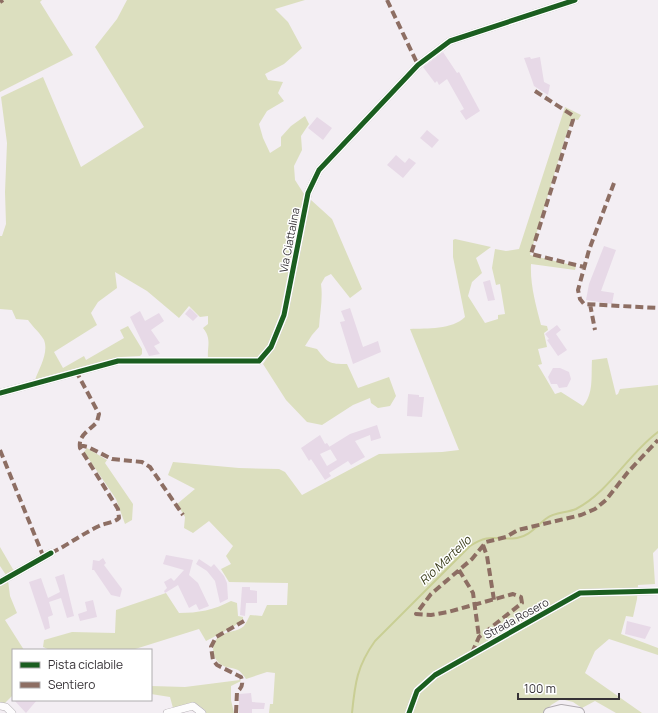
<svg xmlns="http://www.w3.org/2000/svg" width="658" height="713" viewBox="0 0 658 713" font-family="Manrope,sans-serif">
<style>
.green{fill:#dcdfbf}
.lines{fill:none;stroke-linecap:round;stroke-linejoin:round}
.stream{stroke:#c9ce94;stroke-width:2}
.building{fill:#e7d9e7}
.minor-casing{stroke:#b0abb0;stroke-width:8}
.secondary-casing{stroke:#b0abb0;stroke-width:12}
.minor{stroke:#fdfcfd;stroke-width:7}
.secondary{stroke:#f6f3f6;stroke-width:10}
.quiet{stroke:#8d6e63;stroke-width:4;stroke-dasharray:8 4;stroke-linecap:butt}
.cycleway-casing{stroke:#fff;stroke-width:8}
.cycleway{stroke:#1b5e20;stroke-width:5}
.labels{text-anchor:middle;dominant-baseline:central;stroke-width:3;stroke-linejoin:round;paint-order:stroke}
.street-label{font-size:11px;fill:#363236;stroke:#fff}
.water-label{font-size:12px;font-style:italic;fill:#383b17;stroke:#fff}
</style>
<rect width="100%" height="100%" fill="#f3eef3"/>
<!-- green -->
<path class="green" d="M0,0H42L40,2L73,55L0,92Z
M127,0H305L275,9L288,22L302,48L284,64L265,74L268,80L283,82L278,93L284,101L267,111L259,124L263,138L270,153L281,146V137L291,126L305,116L309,124L301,136L302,150L294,166L295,180L304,194L280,314L268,345L259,357L252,359H208C207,346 212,339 203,328L208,324V316L200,317L189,306L179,318L147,291L115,272L117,288L98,302L91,313L97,325L54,352L63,368L84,356L86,360L124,338L120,330L128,326L142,349V354L140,356L121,357L35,380C39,368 49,353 44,340C41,334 32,326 28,320L16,319L12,310L0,309V236H2L6,224L5,192L7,143L1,97L43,77L81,167L144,127L95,47L117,19Z
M565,107L581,115L578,120L573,119L567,132L530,255L576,266L575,270L531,264C530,285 536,305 541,325L547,326L548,330L544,333L547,347L538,349L542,364L538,365L555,394L561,392L583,406C594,394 591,375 592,360L607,358L616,395L618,394L620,389L658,385V548L653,553L655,584L638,585L637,599L633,617L626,616L621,634L658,648V655L609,639L595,651L585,673L642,713H616L595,701L582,708L573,702L561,699L551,705L546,711L548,713H269L270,704H273L275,673L267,672L246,679C244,676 241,672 238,670C231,667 223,668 218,662C211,655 211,641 221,635C228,631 237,632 244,626C246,623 248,619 250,615L262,616L267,605H287L288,583L229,582L221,569L231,564L226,556L233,546L209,521L193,533L184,528L185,517L177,504L195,489L168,475L173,462L239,468L279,469L285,472L302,495L379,454L442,452L459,450L410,329C427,328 452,330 465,317L453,257V240L455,239L491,247L476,258L482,273L472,282L468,296L485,323L498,319V315L505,314L500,284L496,285L492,268L495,249L506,251L519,249Z
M311,200L332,219L362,289L350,298L331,274L325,277L321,284C323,299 320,312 319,327L312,335L305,346L317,349C328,363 329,364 347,364L358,388L389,377L396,396L390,406L378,408L371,403L370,398L353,405L322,425L307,422L286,400L263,364L273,349Z
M87,448L107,460L105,463L133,504L132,520L125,524L116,499L84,452Z
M0,547L14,571L6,575L0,566Z
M8,580L10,596L17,613L5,620L24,650H13V695L5,703L0,702V584Z
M166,593L179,613C198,613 214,610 231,601L237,603L238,616L243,617V620L233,627L206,641L199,629L132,650H50L43,647L44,640L72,632L115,633L116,610Z
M240,680L241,681L231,686V700L234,713H206L205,710L194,702L173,708L170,697L151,694V686L185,687Z"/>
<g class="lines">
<!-- stream -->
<path class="stream" d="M352,713C355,683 357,666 375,641L470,546C491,532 496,541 517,538C530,536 537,525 547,518C554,512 567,513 576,509C610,491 628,454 658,432"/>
</g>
<!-- building -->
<path class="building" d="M443,52L457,73L459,72L480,111L466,120L460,111L464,109L447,79L439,85L437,81L435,83L423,67Z
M530,57L531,59L540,57L544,82L550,85L548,95L534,86L532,80L524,58Z
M317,117L332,128L323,140L308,128Z
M427,130L439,140L432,148L420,138Z
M396,155L405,163L409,158L416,163L403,178L387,165Z
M604,246L616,250L601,291L614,293L612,304L586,300L589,284Z
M490,280L495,300L488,301L483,282Z
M190,308L198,316L193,321L185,314Z
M350,308L363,347L378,341L381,352L353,364L340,322L345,321L341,311Z
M140,311L145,321L159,313L164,321L151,330L160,343L154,346L160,354L149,356L130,317Z
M557,325L561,330L556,334L567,350L558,356L547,340L549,339L545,334Z
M553,368H560L569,372L571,379L567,387L559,388L557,384H551L548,377Z
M408,394L419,395V397H424L422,417L407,416Z
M377,425L381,438L371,441L370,435L355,441L365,457L351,465L348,461L329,473L331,476L325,480L311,459L309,461L301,448L320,435L325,444L327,443L331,449L320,454L327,466L337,460L329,447L350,434Z
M166,555L193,560L189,575L198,583L209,606L199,610L196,604L189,608L178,585L165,593L164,591L167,588L164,582L171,578L174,581L184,570L163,564Z
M103,558L106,563L104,565L122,589L120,597L111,595L94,570H92L93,560L99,561Z
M199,559L211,567L214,564L224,576L227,583L228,599L220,603L215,581L207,571L196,564Z
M64,574L74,616L67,618L61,598L49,602L53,615L48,617L50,628L45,630L29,582L41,578L48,598L60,592L55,577Z
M242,587H250V590L257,591V603H246L245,616L240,615Z
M93,600L97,617L80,621L78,614L87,611L85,602Z
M627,621L651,627L645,639L625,634Z
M251,693L252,702L265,703L264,709H252V713H239V694Z
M14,700H37L26,713Z"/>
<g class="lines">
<!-- minor casing -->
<g class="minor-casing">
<path id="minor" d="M0,393L118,361H259L271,347L284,315L308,193L319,170L418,65L450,41L575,0
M0,582L51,553
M0,706L6,707L12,713
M167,713L193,706L202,713
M409,713L417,691L435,675L580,593L658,591"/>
</g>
<!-- secondary casing -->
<g class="secondary-casing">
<path id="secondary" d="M549,713L561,710L579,713"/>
</g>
<!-- minor -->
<use href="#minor" class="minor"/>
<!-- secondary -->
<use href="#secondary" class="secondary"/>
<!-- quiet -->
<path class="quiet" d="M387,0L418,65
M0,2L3,0
M535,91L572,115L573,120L531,254L584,267
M614,183L589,250L578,290L580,299L584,304L658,308
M590,304L595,330
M79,445L88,447L112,459L142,462L150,467L183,515
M0,450L44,558
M483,545L487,556L494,600
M51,553C68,545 82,534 99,526C105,523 114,523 119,518L118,509L80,448C78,435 89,431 97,422L99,414L76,371
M459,570L473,593L479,637
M472,653L479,637L522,603L521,597L513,594L448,612L431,615L416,614L431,594L472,559L486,542L506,537L518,530L581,515L595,509L606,500L628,472L658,440
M236,713L237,692C243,687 243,683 241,677L217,665L213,660L211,647L216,637L244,621"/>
<!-- cycleway casing -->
<g class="cycleway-casing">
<path id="cycleway" d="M0,393L118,361H259L271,347L284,315L308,193L319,170L418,65L450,41L575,0
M0,582L51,553
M409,713L417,691L435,675L580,593L658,591"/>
</g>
<!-- cycleway -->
<use href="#cycleway" class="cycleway"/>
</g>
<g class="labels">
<!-- street labels -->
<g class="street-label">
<text transform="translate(289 240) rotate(-79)">Via Ciattalina</text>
<text transform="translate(516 618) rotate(-29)">Strada Rosero</text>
</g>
<!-- water labels -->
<g class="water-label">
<text transform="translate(445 560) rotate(-43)">Rio Martello</text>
</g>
</g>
<!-- legend -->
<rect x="12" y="649" width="140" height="52" fill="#ffffff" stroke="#afadaf"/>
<rect x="20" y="662" width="20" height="6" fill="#1b5e20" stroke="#afadaf"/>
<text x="48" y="669" font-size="12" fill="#363236">Pista ciclabile</text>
<rect x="20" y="682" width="20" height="6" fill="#8d6e63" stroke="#afadaf"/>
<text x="48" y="689" font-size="12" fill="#363236">Sentiero</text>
<!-- scale -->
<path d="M518 693v6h101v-6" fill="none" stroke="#363236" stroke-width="2"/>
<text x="524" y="693" font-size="12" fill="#363236" stroke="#ffffff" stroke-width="3" paint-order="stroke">100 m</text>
</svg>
